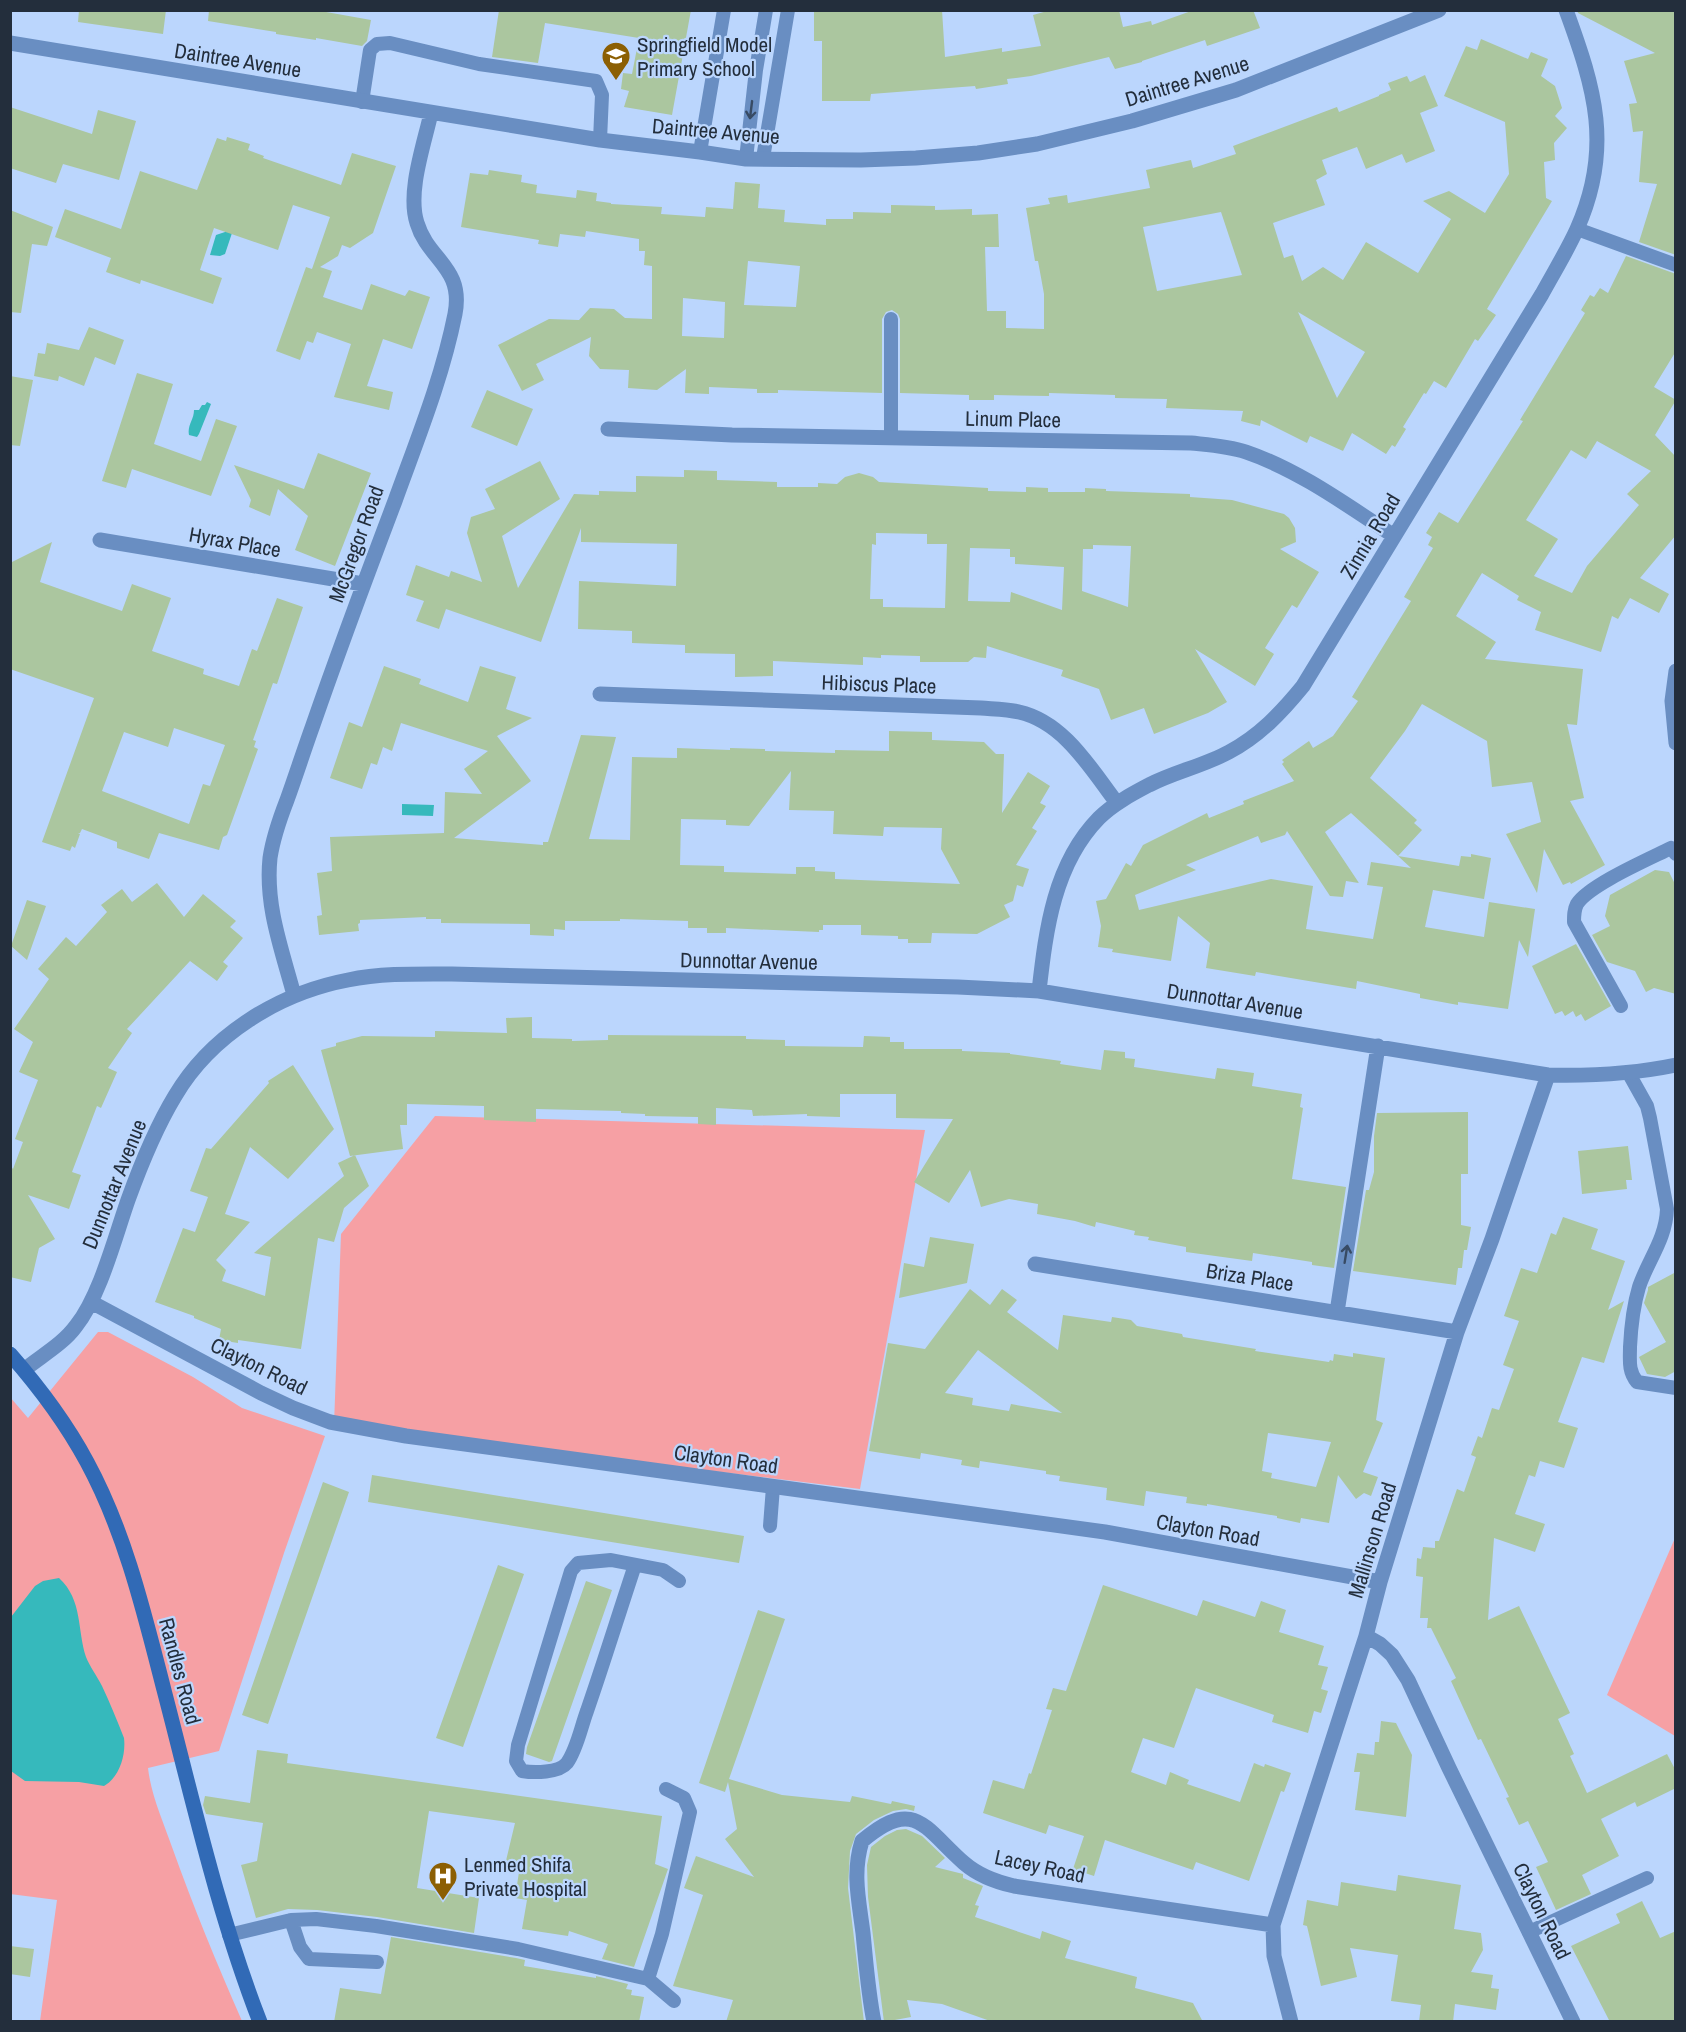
<svg xmlns="http://www.w3.org/2000/svg" width="1686" height="2032" viewBox="0 0 1686 2032" font-family="'Archivo Narrow',sans-serif">
<style>
.green{fill:#f6a0a4}
.water{fill:#36b9bc}
.building{fill:#abc69f;fill-rule:evenodd}
.lines{fill:none;stroke-linecap:round;stroke-linejoin:round}
.lane{stroke:#698ec2;stroke-width:14}
.street{stroke:#698ec2;stroke-width:15}
.secondary{stroke:#316ab6;stroke-width:15}
.oneway{stroke:#384b64}
.labels{text-anchor:middle;dominant-baseline:central;stroke-width:4.5;stroke-linejoin:round;paint-order:stroke}
.poi-label{font-size:21px;fill:#232e3c;stroke:#bbd6fd;text-anchor:start}
.street-label{font-size:21px;fill:#232e3c;stroke:#bbd6fd}
</style>
<rect width="100%" height="100%" fill="#bbd6fd"/>
<!-- green -->
<path class="green" d="M435,1116L925,1130L860,1489L334,1425L341,1234Z
M98,1332H108L193,1377L242,1408L325,1436L284,1553L219,1751L148,1768C151,1795 163,1821 172,1847C193,1906 217,1964 242,2021H40L57,1900L10,1894V1397L28,1418Z
M1675,1538V1736L1607,1695Z"/>
<!-- water -->
<path class="water" d="M234,227L225,254L220,256L210,255L216,235L225,232L226,228Z
M207,402L211,404L199,434L197,437L189,435C187,425 194,420 194,410H199L202,405H205Z
M402,804L434,805L433,816L402,815Z
M59,1578C83,1600 77,1630 86,1657C90,1667 97,1676 102,1686C110,1703 117,1720 124,1738C126,1754 120,1777 104,1786L79,1782L25,1781L11,1771V1617L35,1586L43,1581Z"/>
<!-- building -->
<path class="building" d="M79,10H166L163,34L78,22Z
M209,10H315L371,20L367,41L362,46L316,38V40L276,34V32L208,21Z
M499,10H691L672,115L624,107L629,91L621,89L623,73L632,74L639,38L545,23L538,63L492,57Z
M814,10H942L945,57L1002,48V52L1041,46L1033,15L1051,10H1119L1123,27L1151,21L1152,25L1194,10H1253L1260,28L1207,46L1205,40L1142,61V62L1115,69L1109,57L1031,76L1007,79L1008,84L976,89L975,86L871,94L870,101H822V41H814Z
M1577,10H1676V255L1639,242L1657,184L1639,182L1643,131L1633,132L1629,104L1637,103L1624,61L1655,53L1578,13Z
M1481,39L1528,59L1531,52L1548,59L1541,76L1555,86L1562,108L1555,116L1567,128L1554,143L1555,160L1544,162L1546,198L1552,201L1487,309L1496,315L1478,341L1475,339L1446,388L1434,381L1426,394L1424,393L1403,427L1406,429L1395,447L1392,445L1386,454L1352,433L1343,451L1310,436L1307,443L1261,420L1260,426L1241,421L1243,411L1166,408L1167,399L1115,398V395L1049,393V396L994,395V400H969V395L900,393V319L898,314L892,310L886,312L882,319V393L778,390V393H757V389L709,387V394L685,393L686,369L657,390L628,388L629,370L600,369L589,356L591,337L536,364L544,380L522,391L498,345L549,319L579,320L590,308L614,309L625,318L652,319V266L644,265L645,251H639V239L586,231L585,237L560,234L558,247L538,244L539,240L461,227L470,173L488,175L489,170L522,175L521,182L537,185L536,193L576,198L577,190L597,193L596,201L611,203V204L662,207L661,214L705,217L706,207L733,209L735,182L760,184L758,208L785,210L784,222L826,225V219H853V212L891,213V205L935,206V210L972,209V215L998,214L999,247H985L987,311H1006V328L1044,329V294L1038,261H1035L1026,208L1050,204L1048,198L1067,195L1068,203L1150,188L1146,170L1191,160L1193,168L1236,154L1233,146L1337,107L1339,112L1379,96V95L1391,90L1388,83L1407,76L1410,82L1425,75L1438,106L1420,113L1435,151L1406,163L1402,154L1366,169L1357,147L1322,160L1327,174L1316,180L1325,205L1273,223L1284,258L1293,255L1302,281L1323,267L1343,280L1366,242L1418,273L1451,219L1423,201L1449,191L1485,213L1509,174L1505,122L1444,96L1466,46L1477,50ZM1221,212L1242,275L1157,291L1143,227ZM748,261L800,266L796,307L744,305ZM683,298L725,302L724,338L682,336ZM1298,312L1365,352L1337,398Z
M10,107L92,134L98,110L136,121L119,180L63,164L56,183L10,168Z
M227,137L250,144L248,150L264,156L263,158L341,185L352,153L396,166L373,233L350,248L342,245L338,256L320,267L332,271L323,297L362,310L371,284L405,296L409,290L430,297L412,349L383,339L367,386L393,392L389,410L334,397L351,344L317,332L313,343L307,341L300,360L276,351L306,267L312,269L330,217L293,205L278,250L214,228L200,270L222,278L213,304L141,280L140,284L106,272L111,258L55,237L65,209L121,229L140,171L197,190L217,138L226,141Z
M10,210L53,227L47,246L32,244L21,313L10,312Z
M1626,256L1676,274V351L1654,387L1676,400L1655,435L1676,457V535L1640,578L1669,594L1659,613L1630,598L1618,619L1612,616L1601,652L1535,630L1541,612L1517,600L1519,596L1482,573L1456,616L1496,642L1485,659L1583,669L1577,725L1567,724L1584,798L1570,801L1605,865L1571,884L1570,882L1563,885L1544,849L1537,893L1506,834L1541,822L1532,782L1492,787L1487,741L1422,704L1405,731L1370,778L1417,820L1414,823L1422,830L1398,856L1351,813L1325,832L1359,883L1346,881L1343,897L1330,896L1287,831L1285,835L1261,843L1258,836L1186,865L1196,870L1135,895L1139,910L1271,879L1313,886L1306,929L1373,939L1383,887L1367,885L1371,862L1411,868L1398,856L1459,866L1461,856L1471,857V854L1491,858L1484,899L1433,890L1425,927L1484,937L1489,902L1535,909L1528,957L1519,940L1508,1009L1458,1002V1005L1420,998V994L1357,981L1356,989L1256,972L1255,976L1206,968L1210,943L1178,916L1171,961L1112,952L1113,949L1098,947L1101,926L1096,901L1106,899L1126,863L1131,866L1143,845L1207,813L1209,818L1244,804L1243,801L1294,781L1282,764L1284,762L1282,760L1309,741L1313,748L1333,736L1358,701L1352,697L1411,601L1404,597L1433,548L1428,545L1432,537L1426,533L1439,512L1458,523L1523,421L1520,420L1585,313L1581,310L1590,295L1594,297L1600,288L1608,293ZM1597,441L1651,471L1627,494L1639,505L1587,566L1572,593L1534,576L1558,539L1526,520L1571,450L1586,459Z
M89,327L124,340L115,365L95,357L84,386L59,376L58,381L34,376L38,353L45,354L47,343L79,350Z
M137,373L173,384L154,444L201,461L216,419L237,426L211,496L132,469L126,488L102,481Z
M10,376L33,380L20,446L10,445Z
M487,390L533,409L517,446L471,427Z
M318,453L371,473L335,566L295,550L308,516L278,489L270,516L249,507L251,500L234,465L304,489Z
M540,461L560,499L502,536L518,588L574,494L599,495V491L636,492V476L684,477V470L717,471V480L777,482V487H818V483L837,484L845,477L859,473L873,477L879,482L988,488V491L1026,492V487L1048,488V492H1085V488L1106,489V491L1190,494V497L1232,500L1284,514L1289,518L1295,528L1296,542L1280,549L1319,572L1297,608L1292,605L1265,648L1274,654L1255,686L1195,649L1227,702L1208,713L1154,734L1144,708L1111,720L1099,689L1061,676L1063,670L987,646L986,658L974,657L968,662H920V656L881,655V658L863,657V665L773,661V676L735,677V654L685,653V645L632,643V631L578,629L579,581L676,586L677,544L581,542V528L541,642L446,609L439,629L416,621L424,601L406,595L416,565L449,577L451,571L482,582L467,533L471,517L495,509L485,489ZM876,533L927,534V544H947L945,608L883,607V599H870L872,544L876,545ZM1093,545L1131,546L1128,607L1082,591L1083,549H1093ZM970,548L1010,549V557H1015V564L1064,567L1062,610L1011,592L1010,602L968,601Z
M52,542L40,582L122,611L132,584L171,598L152,651L204,669L203,674L239,686L252,649L257,651L277,598L303,607L277,684L273,683L253,740L256,741L254,747L258,749L227,835L223,837L219,850L159,833L149,859L117,848V842L82,829L80,833H78L80,834L75,848L72,846L70,851L42,842L94,698L10,669V563ZM174,728L225,745L210,786L203,784L189,824L102,791L124,732L168,747Z
M384,666L421,679L419,684L468,702L480,666L516,677L506,709L532,718L497,736L531,781L454,838L543,845V842H548L581,735L616,737L589,839L630,840L632,757L677,758V748L730,750V748L765,749V751L835,753V750L889,751V731L932,732V740L984,742L996,754H1004L1002,813L1028,772L1050,786L1040,803L1046,806L1032,828L1037,831L1016,865L1029,869L1023,887L1017,885L1013,901L1004,905L1010,917L977,934L932,933L931,943H908V939H898V936L861,935V925H823V930H819V932L726,928V933H707V928H688V921L620,919V921H565V930L554,929V936L530,935V924L441,923V919H426V917L360,920V923L358,924L359,931L319,935L317,916L322,915L317,873L332,871L330,837L444,833L445,792L482,794L464,769L488,751L401,723L392,751L383,747L377,765L371,763L362,789L330,778L349,722L362,727ZM791,771L789,810L834,811L833,834L883,836L884,827L942,828L941,849L960,884L835,879V872L815,871V867H796V874L724,872V866L680,865L681,819L726,820V825L749,826Z
M1655,870L1669,872L1676,886V994L1654,988L1646,992L1635,971L1607,962L1592,935L1610,926L1605,916L1610,895Z
M157,883L184,917L203,894L236,921L230,927L243,938L223,962L228,966L217,981L190,961L127,1029L132,1033L108,1068L117,1072L101,1108L97,1106L72,1172L81,1175L69,1209L28,1195L55,1239L39,1248L31,1282L10,1277V1165L13,1169L23,1142L15,1139L38,1080L19,1072L33,1042L14,1029L49,979L38,969L66,937L76,946L107,912L101,905L122,889L132,902Z
M27,900L46,906L27,960L11,946Z
M1576,944L1611,1006L1585,1021L1581,1014L1576,1017L1573,1011L1565,1016L1562,1011L1555,1014L1532,966Z
M532,1017V1038L572,1039V1041L608,1040V1035L746,1036V1039L785,1040V1046L863,1047L864,1036L890,1037V1042H904V1049H962V1051L1010,1053V1054L1061,1061L1060,1064L1101,1070L1104,1050L1125,1052V1058L1135,1059L1134,1067L1215,1079L1217,1068L1254,1073L1252,1086L1302,1094L1300,1107L1303,1108L1292,1179L1346,1187L1334,1268L1312,1265V1262L1253,1253L1252,1261L1186,1252V1247L1148,1240L1149,1237L1134,1235L1135,1231L1096,1222L1095,1227L1075,1221L1037,1214L1038,1204L1009,1199L981,1207L970,1170L949,1203L914,1182L953,1119L896,1118V1094H840V1117L807,1116V1114L753,1116L752,1110L716,1108V1125L698,1124V1117L645,1116V1114L621,1113V1111L536,1109V1122L484,1120V1106L407,1104V1125H400L403,1149L350,1156L321,1050L336,1046V1043L362,1036L435,1037V1031L507,1033L506,1018Z
M293,1065L334,1129L288,1179L250,1147L225,1214L250,1222L216,1260L226,1270L222,1281L265,1296L271,1257L254,1253L344,1176L338,1163L355,1155L369,1186L344,1208L334,1242L318,1238L301,1349L238,1340V1343L219,1340L221,1329L194,1318V1316L155,1302L183,1228L195,1232L208,1197L190,1191L206,1148L211,1149L269,1083L268,1081Z
M1468,1112V1174H1461V1225L1471,1227L1467,1250H1464L1462,1268H1458L1456,1285L1353,1271L1366,1190H1369L1374,1172V1136L1377,1113Z
M1628,1146L1632,1180H1626L1627,1189L1582,1194L1578,1151Z
M1563,1217L1598,1229L1591,1249L1625,1261L1608,1310L1624,1301L1604,1363L1582,1357L1558,1422L1578,1428L1564,1468L1540,1461L1535,1477L1529,1475L1515,1514L1545,1524L1535,1552L1494,1538L1488,1620L1519,1606L1570,1713L1558,1719L1574,1754L1570,1756L1587,1793L1667,1754L1676,1771V1788L1637,1807L1635,1802L1601,1819L1619,1856L1582,1875L1591,1894L1556,1910L1536,1867L1548,1862L1528,1821L1519,1825L1506,1798L1509,1797L1481,1739L1478,1740L1451,1681L1456,1678L1431,1628H1427L1428,1618H1420L1423,1577L1416,1576L1417,1558L1421,1559L1423,1547L1435,1548V1541H1439L1457,1489L1464,1492L1476,1457L1471,1455L1478,1436L1482,1438L1492,1408L1499,1410L1514,1369L1503,1365L1519,1321L1504,1316L1521,1268L1537,1273L1551,1233L1556,1235Z
M930,1237L974,1244L967,1283L899,1298L904,1263L924,1267Z
M1676,1272V1371L1665,1377L1647,1374L1639,1357L1666,1342L1644,1303L1648,1290V1287Z
M970,1289L990,1305L1002,1289L1017,1300L1007,1312L1058,1350L1063,1315L1111,1322L1112,1317L1131,1320L1137,1326L1182,1334L1183,1337L1256,1349L1255,1351L1329,1362L1330,1360L1333,1361L1334,1354L1353,1357V1353L1385,1358L1376,1420L1383,1423L1363,1472L1378,1477L1371,1496L1364,1493L1356,1499L1338,1475L1329,1523L1301,1518L1300,1523L1277,1518V1516L1207,1504V1506L1186,1503L1187,1497L1146,1491L1144,1506L1106,1500L1107,1488L1059,1481L1060,1476L1046,1474V1471L980,1461L979,1468L961,1465L962,1460L921,1453L920,1459L869,1451L888,1343L925,1349ZM978,1350L1019,1381L1062,1413L1011,1404L1009,1411L972,1405L973,1398L945,1393ZM1268,1433L1331,1442L1316,1487L1271,1478L1272,1473L1262,1471Z
M372,1475L744,1536L739,1563L368,1502Z
M323,1482L349,1492L268,1724L242,1715Z
M498,1565L524,1574L463,1747L436,1738Z
M586,1581L612,1590L552,1761L549,1762L526,1754L527,1747Z
M1103,1585L1197,1616L1203,1600L1255,1617L1261,1601L1286,1610L1279,1632L1324,1646L1318,1665L1328,1667L1321,1689L1328,1691L1321,1713L1314,1711L1308,1733L1272,1722L1274,1715L1196,1688L1174,1748L1143,1738L1131,1772L1166,1785L1170,1772L1189,1780L1187,1784L1240,1802L1254,1763L1264,1767L1265,1764L1291,1773L1284,1792L1281,1791L1249,1881L1196,1862L1193,1870L1105,1840L1094,1876L1073,1869L1084,1836L1049,1825L1046,1834L983,1813L993,1780L1024,1789L1029,1773L1031,1774L1052,1710L1046,1709L1053,1688L1066,1691Z
M758,1610L785,1619L729,1779L782,1795L850,1802L852,1796L891,1804L892,1801L915,1806L914,1811L906,1809L893,1811L874,1820L856,1834L850,1851L848,1888L864,2022H726L733,2000L673,1986L703,1895L684,1888L696,1856L754,1877L725,1839L737,1829L728,1782L725,1792L699,1783Z
M1381,1721L1396,1723L1412,1755L1406,1817L1355,1810L1360,1772H1354L1357,1753L1374,1755L1375,1742H1379Z
M257,1750L288,1754L287,1763L662,1816L655,1864L668,1869L634,1967L602,1959L608,1944L569,1931L568,1936L522,1929L527,1900L515,1898L519,1872L504,1869L515,1823L429,1811L417,1888L479,1898L474,1933L377,1917L317,1910L288,1909L256,1918L241,1865L257,1861L263,1823L206,1814L203,1805L205,1796L250,1803Z
M906,1829L922,1836L945,1858L935,1867L963,1874V1878L983,1886L975,1905L979,1906L975,1917L1040,1939L1042,1931L1071,1941L1065,1958L1137,1977L1135,1988L1193,2003L1203,2022H993L942,2004L907,2000L911,2017L884,2022L868,1897L867,1865L871,1847L885,1836L897,1830Z
M1398,1875L1461,1885L1454,1929L1481,1933L1483,1950L1471,1972L1493,1975L1491,1988L1499,1989L1496,2010L1455,2004L1453,2022H1419L1421,2005L1391,2001L1398,1955L1350,1948L1357,1977L1321,1986L1307,1926L1303,1925L1307,1900L1338,1906L1341,1882L1396,1891Z
M1642,1901L1660,1938L1676,1931V2022H1610L1571,1946L1620,1923L1616,1914Z
M391,1937L516,1958L525,1960L524,1966L596,1978V1976L628,1984L626,1989L632,1990L631,1995L644,1997L639,2022H334L340,1988L381,1994Z
M10,1946L34,1949L30,1977L10,1974Z"/>
<g class="lines">
<!-- lane -->
<path class="lane" d="M362,102L370,50L377,44L390,43L479,64L596,81L602,95L600,140
M700,152L724,10
M763,158L788,10
M746,159L756,70L766,10
M1577,229L1676,265
M891,319V438
M1621,1006L1574,922C1574,915 1574,910 1577,904C1589,885 1649,859 1671,848L1676,854
M1628,1072L1647,1106L1650,1118L1667,1209C1666,1239 1648,1260 1639,1287C1633,1307 1631,1327 1630,1347C1630,1360 1628,1371 1637,1382L1676,1388
M770,1526L773,1487
M635,1565C619,1613 604,1662 587,1711C581,1727 577,1749 567,1763C559,1773 534,1773 522,1771L516,1761L518,1745L571,1571L578,1563L611,1560L663,1570L679,1581
M291,1920L300,1947L309,1959L377,1962
M1529,1932L1647,1878
M229,1935L291,1920L316,1919L376,1926L518,1949L648,1979L674,2001
M648,1979L662,1934L690,1812L684,1798L666,1789"/>
<!-- street -->
<path class="street" d="M10,43L600,140L700,152L746,159L861,160L916,158L978,153L1037,144L1132,121L1236,90L1439,10
M608,429L732,435L1191,443C1210,445 1228,446 1246,452C1299,470 1348,506 1394,536
M100,540L363,584
M1676,671L1672,701L1676,743
M600,694L981,708C993,709 1007,709 1019,712C1064,722 1091,769 1117,803
M1039,991C1046,929 1054,864 1099,818C1113,804 1132,794 1149,785C1174,772 1203,766 1229,752C1259,736 1281,713 1303,686L1542,294C1554,272 1567,251 1577,229C1613,148 1595,89 1566,10
M294,995C282,950 265,906 270,858C273,838 280,818 287,800C296,775 304,750 313,725C339,650 367,575 395,501C417,440 442,379 455,314C464,267 428,260 417,223C407,192 424,145 431,113
M1035,1264L1457,1332
M91,1302L261,1393L293,1408L330,1422L406,1436L1105,1532L1380,1582
M1337,1312L1378,1046
M24,1370C41,1356 63,1344 76,1326C100,1296 115,1237 128,1200C141,1164 155,1129 175,1096C211,1035 279,993 348,980C382,973 418,974 452,974L958,987L1039,991L1548,1075C1591,1076 1633,1074 1676,1065
M1366,1636L1380,1644L1392,1655L1408,1680L1449,1768L1573,2022
M874,2022C868,1992 866,1963 863,1933C859,1901 852,1873 862,1841C915,1796 924,1828 964,1863C979,1876 996,1882 1014,1886L1273,1925
M1291,2022L1274,1956L1273,1925L1366,1636L1380,1582L1457,1332L1492,1239L1548,1075"/>
<!-- secondary -->
<path class="secondary" d="M10,1354C39,1387 66,1423 87,1462C125,1532 144,1612 164,1690C193,1801 218,1914 260,2022"/>
</g>
<!-- one-way arrows -->
<defs><path id="oneway-shaft" d="M-6 0H5M1.5-3L5.5 0L1.5 3" fill="none" stroke-width="1.6" stroke-linecap="round" stroke-linejoin="round" transform="scale(1.5)"/></defs>
<g class="oneway">
<use href="#oneway-shaft" transform="translate(751 110) rotate(97)"/>
<use href="#oneway-shaft" transform="translate(1346 1254) rotate(-81)"/>
</g>
<!-- icons -->
<defs>
<g id="school-pin" transform="scale(1.5)"><path d="M0 17L-7.5 6A9.5 9.5 0 1 1 7.5 6Z" fill="#8c5f03" stroke="#bbd6fd"/><path d="M0-5L7-2L0 1L-7-2ZM-4 1L0 2.5L4 1V4Q0 6-4 4Z" fill="#fff"/></g>
<g id="hospital-pin" transform="scale(1.5)"><path d="M0 17L-7.5 6A9.5 9.5 0 1 1 7.5 6Z" fill="#8c5f03" stroke="#bbd6fd"/><path d="M-5-5h3v3.5h4V-5h3V5h-3V1.5h-4V5h-3Z" fill="#fff"/></g>
</defs>
<g fill-rule="evenodd">
<use href="#school-pin" x="616" y="56"/>
<use href="#hospital-pin" x="443" y="1876"/>
</g>
<g class="labels">
<!-- poi labels -->
<g class="poi-label">
<text x="637" y="44">Springfield Model<tspan x="637" dy="24">Primary School</tspan></text>
<text x="464" y="1864">Lenmed Shifa<tspan x="464" dy="24">Private Hospital</tspan></text>
</g>
<!-- street labels -->
<g class="street-label">
<text transform="translate(238 60) rotate(9)">Daintree Avenue</text>
<text transform="translate(1187 81) rotate(-17)">Daintree Avenue</text>
<text transform="translate(716 131) rotate(5)">Daintree Avenue</text>
<text transform="translate(1013 419) rotate(1)">Linum Place</text>
<text transform="translate(1370 536) rotate(-59)">Zinnia Road</text>
<text transform="translate(235 542) rotate(10)">Hyrax Place</text>
<text transform="translate(356 544) rotate(-70)">McGregor Road</text>
<text transform="translate(879 684) rotate(2)">Hibiscus Place</text>
<text transform="translate(749 961) rotate(1)">Dunnottar Avenue</text>
<text transform="translate(1235 1001) rotate(9)">Dunnottar Avenue</text>
<text transform="translate(114 1184) rotate(-68)">Dunnottar Avenue</text>
<text transform="translate(1250 1277) rotate(9)">Briza Place</text>
<text transform="translate(259 1366) rotate(26)">Clayton Road</text>
<text transform="translate(726 1459) rotate(8)">Clayton Road</text>
<text transform="translate(1208 1530) rotate(10)">Clayton Road</text>
<text transform="translate(1372 1540) rotate(-73)">Mallinson Road</text>
<text transform="translate(180 1671) rotate(75)">Randles Road</text>
<text transform="translate(1040 1866) rotate(12)">Lacey Road</text>
<text transform="translate(1542 1911) rotate(64)">Clayton Road</text>
</g>
</g>
<!-- border -->
<rect width="1686" height="2032" fill="none" stroke="#232e3c" stroke-width="24"/>
</svg>
